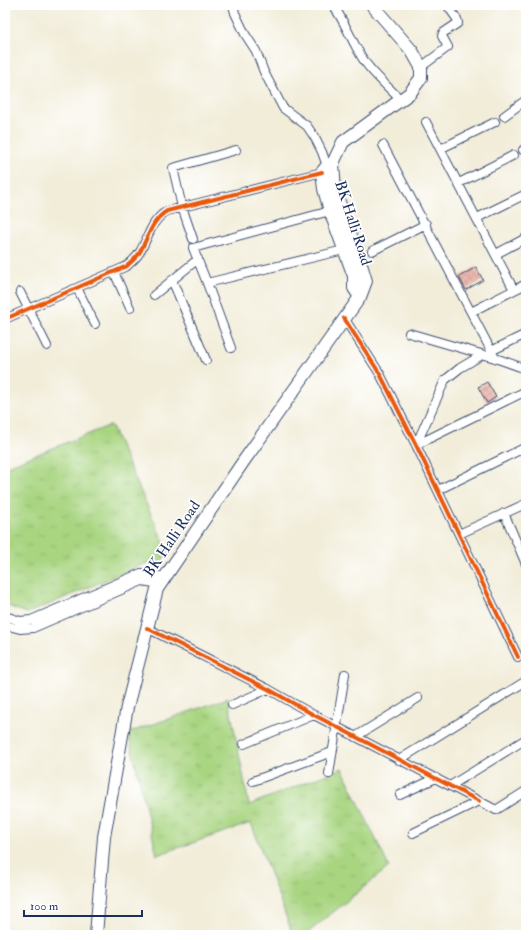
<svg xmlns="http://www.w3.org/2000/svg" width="531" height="940" viewBox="0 0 531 940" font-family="'IM FELL Double Pica',serif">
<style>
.grass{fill:url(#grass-tufts);stroke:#628270}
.building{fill:url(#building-cross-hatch)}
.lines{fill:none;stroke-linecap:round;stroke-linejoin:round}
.minor-casing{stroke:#3b4c70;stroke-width:10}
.secondary-casing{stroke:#3b4c70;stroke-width:14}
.minor{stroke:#fff;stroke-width:8}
.secondary{stroke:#fff;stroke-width:12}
.cycleway-casing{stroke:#fff;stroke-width:6}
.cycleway{stroke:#e8590c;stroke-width:4}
.labels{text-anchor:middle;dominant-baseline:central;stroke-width:3.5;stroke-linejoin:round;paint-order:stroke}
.street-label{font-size:15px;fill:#1b2f5e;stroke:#fff}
</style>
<defs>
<pattern id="grass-tufts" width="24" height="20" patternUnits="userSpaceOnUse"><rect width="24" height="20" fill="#a9d581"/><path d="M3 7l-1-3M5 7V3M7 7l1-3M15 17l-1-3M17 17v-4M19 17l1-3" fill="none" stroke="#91b772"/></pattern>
<pattern id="building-cross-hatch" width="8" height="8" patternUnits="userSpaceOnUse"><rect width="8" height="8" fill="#e9b2a7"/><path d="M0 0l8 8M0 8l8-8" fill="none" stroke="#c79992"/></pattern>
</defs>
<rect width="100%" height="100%" fill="#fff"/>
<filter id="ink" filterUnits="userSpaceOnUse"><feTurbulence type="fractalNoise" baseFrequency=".025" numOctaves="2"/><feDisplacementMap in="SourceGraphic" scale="8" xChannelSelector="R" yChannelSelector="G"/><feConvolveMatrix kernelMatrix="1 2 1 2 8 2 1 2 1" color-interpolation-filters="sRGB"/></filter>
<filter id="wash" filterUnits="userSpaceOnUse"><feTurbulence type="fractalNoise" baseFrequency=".012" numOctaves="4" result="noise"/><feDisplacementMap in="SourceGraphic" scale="16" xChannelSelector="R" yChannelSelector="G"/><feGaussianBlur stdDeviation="0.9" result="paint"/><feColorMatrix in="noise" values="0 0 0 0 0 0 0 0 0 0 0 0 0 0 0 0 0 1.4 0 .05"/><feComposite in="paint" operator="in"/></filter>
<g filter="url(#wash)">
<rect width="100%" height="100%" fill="#f2edd9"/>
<!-- grass -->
<path class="grass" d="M111,425L168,552L158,566L146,563L38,609L27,613L5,605V467Z
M228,698L249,805L342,768L389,867L305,935H293L251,823L157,855L128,733Z"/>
<g id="blocks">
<!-- building -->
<path class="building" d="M476,267L483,280L466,290L459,277Z
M487,382L496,397L487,403L478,387Z"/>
</g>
</g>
<g filter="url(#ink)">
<use href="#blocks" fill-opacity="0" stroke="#3b4c70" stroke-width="1"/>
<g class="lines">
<!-- minor casing -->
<g class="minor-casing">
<path id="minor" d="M233,5L235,13L245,34L256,51L264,72L283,108L307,126L315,138L322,152L327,166
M333,5C345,22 352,42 363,59C370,71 390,89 401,100
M421,67L448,47L442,36L443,33L458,23L457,19L447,5
M504,116L526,100
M426,122L514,290
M383,145L495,358
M440,149L495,122
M523,150L526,148
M459,183L514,155
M477,218L526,194
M193,239L182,207L173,168L236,150
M372,251L426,224
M496,254L526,238
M114,272L130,308
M172,280L206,360
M207,283L193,248L330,211
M77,288L95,324
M20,292L47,346
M154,295L198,259
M471,312L526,284
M344,318L380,374L416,445L518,657
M5,319L127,266C132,261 138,257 141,250C149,235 152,220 167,211L322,172
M409,333L495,358L526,369
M231,348L207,283L348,249
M491,351L526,334
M416,445L526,391
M416,445L445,380L460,368L482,355
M438,490L526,447
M504,513L526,564
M459,534L523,505
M5,616L20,621L31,620L141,573L165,577
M5,625L20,629L33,628L142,581L160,584
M147,628L268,689L314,715L479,801
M232,705L268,689
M355,737L418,698
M244,744L314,715
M399,760L526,681
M329,774L345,674
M253,781L332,752
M450,786L526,739
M400,795L436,778
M413,833L479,801L496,810L526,791"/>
</g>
<!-- secondary casing -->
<g class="secondary-casing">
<path id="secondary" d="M333,163L327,166L322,172L324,189L330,211L354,276V288L360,297
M96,935L104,837L127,707L157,589L243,462L360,297L366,281L359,258L335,191L333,163L343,142L410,93L421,78V67L412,51L372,5"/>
</g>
<!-- minor -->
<use href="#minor" class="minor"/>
<!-- secondary -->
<use href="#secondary" class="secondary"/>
<!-- cycleway casing -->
<g class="cycleway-casing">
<path id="cycleway" d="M344,318L380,374L416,445L518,657
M5,319L127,266C132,261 138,257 141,250C149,235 152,220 167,211L322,172
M147,628L268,689L314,715L479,801"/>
</g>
<!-- cycleway -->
<use href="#cycleway" class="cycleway"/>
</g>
</g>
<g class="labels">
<!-- street labels -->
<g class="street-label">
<text transform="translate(353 223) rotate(72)">BK Halli Road</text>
<text transform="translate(172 539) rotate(-56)">BK Halli Road</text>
</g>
</g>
<!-- margin -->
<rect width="531" height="940" fill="none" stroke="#fff" stroke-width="20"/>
<!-- scale -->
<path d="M24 910v6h118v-6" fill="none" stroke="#1b2f5e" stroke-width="2"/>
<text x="30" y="910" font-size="12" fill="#1b2f5e" stroke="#ffffff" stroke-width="3" paint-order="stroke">100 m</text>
</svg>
